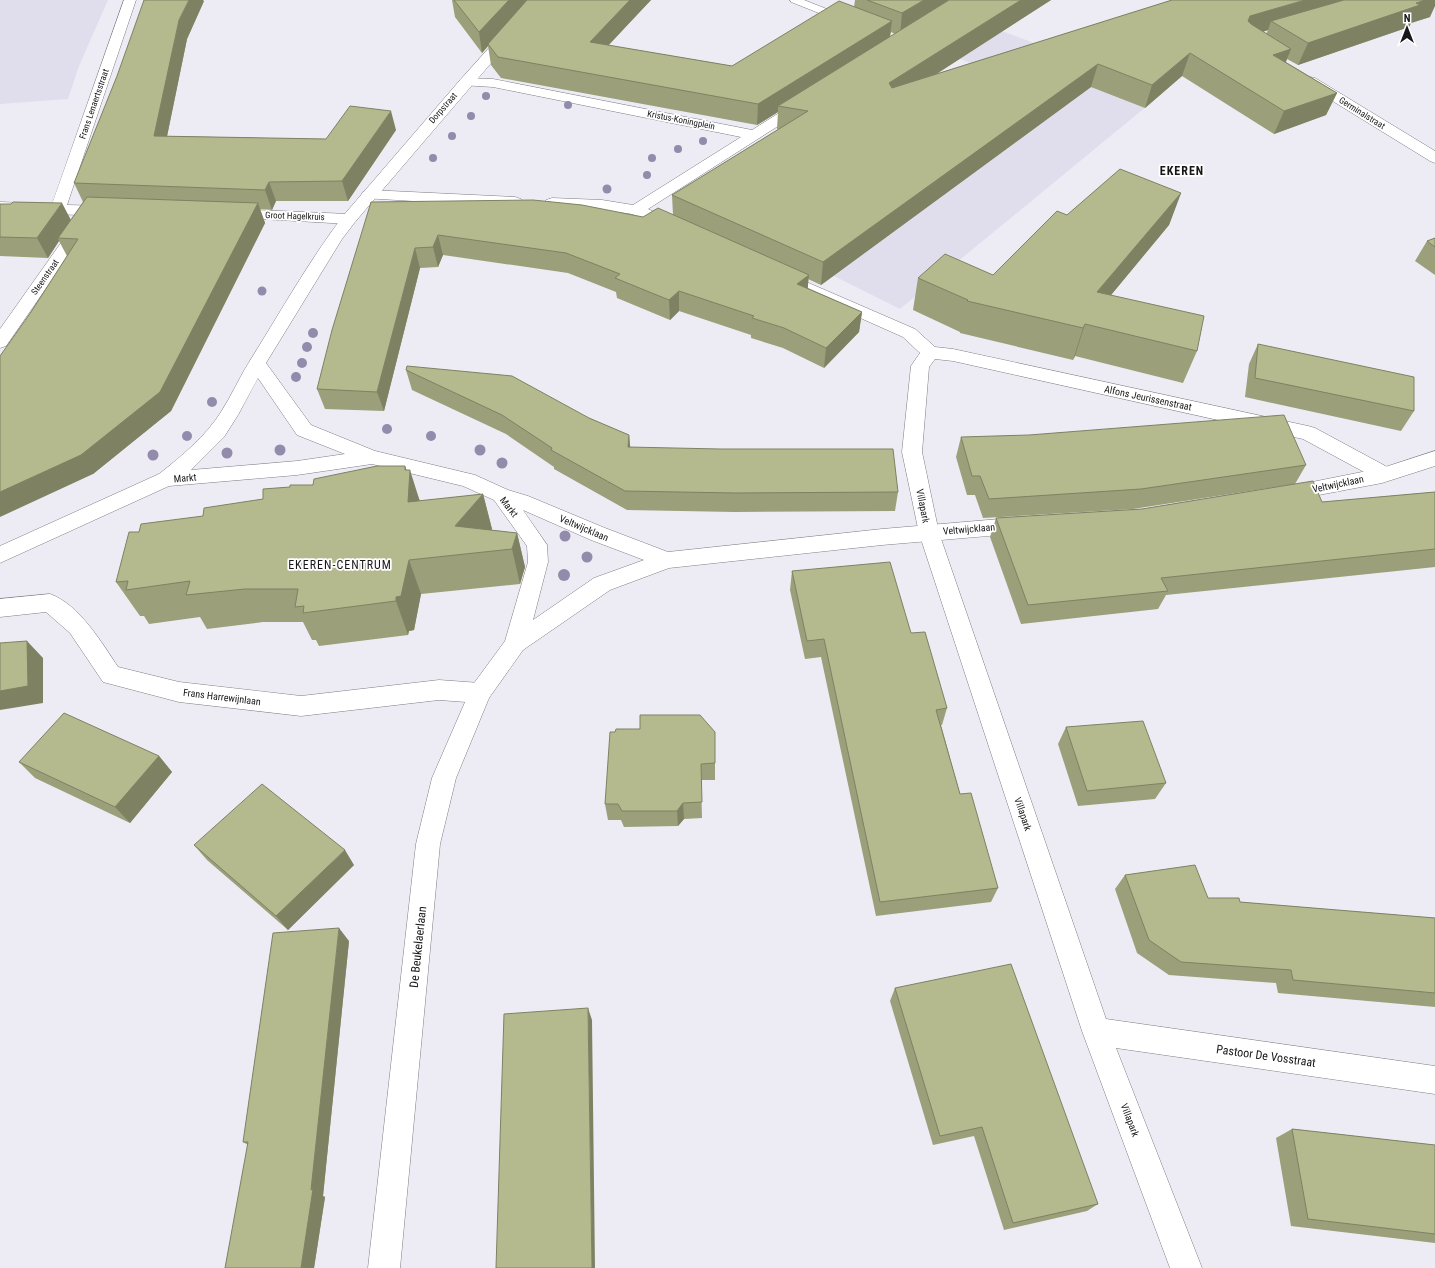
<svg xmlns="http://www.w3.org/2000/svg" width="1435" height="1268" viewBox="0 0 1435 1268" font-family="'Roboto Condensed',sans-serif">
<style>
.built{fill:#e0deed}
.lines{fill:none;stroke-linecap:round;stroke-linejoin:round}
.lane-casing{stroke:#7e7d84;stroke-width:1}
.street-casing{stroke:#7e7d84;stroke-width:1}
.secondary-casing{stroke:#7e7d84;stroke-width:1}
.lane{fill:#fff;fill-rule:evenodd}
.street{fill:#fff;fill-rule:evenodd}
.secondary{fill:#fff;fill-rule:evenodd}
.tree{fill:#928bac}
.wall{fill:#9b9f7a;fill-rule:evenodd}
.shaded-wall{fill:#7e8263}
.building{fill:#b4b98e;stroke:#7e8263}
.labels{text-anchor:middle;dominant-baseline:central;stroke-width:3.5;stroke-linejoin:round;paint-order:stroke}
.far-street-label{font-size:9px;fill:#171719;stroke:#fff}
.street-label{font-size:10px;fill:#171719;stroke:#fff}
.far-district-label{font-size:12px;font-weight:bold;letter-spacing:1px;fill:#171719;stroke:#fff}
.quarter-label{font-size:12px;letter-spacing:1px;fill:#171719;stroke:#fff}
.near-street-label{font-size:12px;fill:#171719;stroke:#fff}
</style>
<rect width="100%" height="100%" fill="#edecf4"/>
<!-- built -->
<path class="built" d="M0,0H108L79,66L68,99L0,104Z
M970,19L1164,92L900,309L766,242L975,65L929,46Z"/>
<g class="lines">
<!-- lane casing -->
<g class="lane-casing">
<path id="lane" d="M790,0H804L847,17L848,19L843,22L839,21L791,2Z"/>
</g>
<!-- street casing -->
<g class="street-casing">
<path id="street" d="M124,0H136L67,205L106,206L112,208L114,211L112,214L106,216L0,212V202L52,204Z
M1310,77L1315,78L1435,151V163L1430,161L1305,84L1303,81L1305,78Z
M466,78L493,79L752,130L798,101L803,100L808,101L810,104L808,107L648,209L679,224L681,227L679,230L673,232L632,214L602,210L552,208L546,206L544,203L546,200L552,198L602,200L633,205L741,137L493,87L461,85L459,82L461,79Z
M369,190L515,197L521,199L523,202L521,205L515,207L363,198L361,195L363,192Z
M233,209L349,214L355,216L357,219L355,222L349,224L227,217L225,214L227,211Z
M81,221L87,223L89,226L6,346L0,348V329L75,223Z
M781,271L915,329L935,347L953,349L1308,426L1315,428L1391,469L1394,474L1391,479L1384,481L1377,479L1303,439L953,361L935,359L929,367L922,452L939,533L1106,1019L1435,1066V1094L1116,1048L1202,1268H1170L1082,1031L919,533L902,452L911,366L920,353L903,337L775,280L773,276L775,272Z
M50,594C79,604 102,643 118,667L179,682L301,696L439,680L480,683L488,686L491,693L488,700L480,703L439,700L301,716L179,702L103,682L70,633L46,612L0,617V599Z"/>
</g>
<!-- secondary casing -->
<g class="secondary-casing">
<path id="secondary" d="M532,0H545L355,222L342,239L266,363L311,425L375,451L475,475L508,490L528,496L605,528L668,552L882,529L1023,517L1030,520L1033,525L1030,530L1023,533L882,545L669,568L610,590L523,650L489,698L456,778L440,844L400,1268H368L416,844L432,778L472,686L505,641L528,562L527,546L494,500L463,486L372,464L297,475L169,486L0,563V546L159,474C182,456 206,436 221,412C232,395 240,376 251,359C281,311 309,261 343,216L461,79ZM258,378L297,435L345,454L297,461L191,470L224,437L238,415ZM523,510L591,540L644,560L594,578L533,620L548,562L547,545Z
M1435,451V466L1382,483L1287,501L1280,499L1277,494L1280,489L1287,487L1382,468Z"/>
</g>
<!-- lane -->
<use href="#lane" class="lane"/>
<!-- street -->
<use href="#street" class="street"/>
<!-- secondary -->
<use href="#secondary" class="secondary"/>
</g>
<!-- trees -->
<g class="tree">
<circle cx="486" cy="96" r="4"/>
<circle cx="568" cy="105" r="4"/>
<circle cx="471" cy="116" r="4"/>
<circle cx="452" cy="136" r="4"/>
<circle cx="703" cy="141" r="4"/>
<circle cx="678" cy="149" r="4"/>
<circle cx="433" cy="158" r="4"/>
<circle cx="652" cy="158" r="4"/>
<circle cx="647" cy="175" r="4"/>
<circle cx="607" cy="189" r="4.5"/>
<circle cx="262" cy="291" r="4.5"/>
<circle cx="313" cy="333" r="5"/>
<circle cx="307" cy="347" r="5"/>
<circle cx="302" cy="363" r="5"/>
<circle cx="296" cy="377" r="5"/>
<circle cx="212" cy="402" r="5"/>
<circle cx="387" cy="429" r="5"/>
<circle cx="187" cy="436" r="5"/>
<circle cx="431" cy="436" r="5"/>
<circle cx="280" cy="450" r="5.5"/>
<circle cx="480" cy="450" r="5.5"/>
<circle cx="227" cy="453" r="5.5"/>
<circle cx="153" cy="455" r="5.5"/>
<circle cx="502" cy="463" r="5.5"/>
<circle cx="565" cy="536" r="5.5"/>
<circle cx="587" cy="557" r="5.5"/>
<circle cx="564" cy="575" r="6"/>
</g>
<!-- wall -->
<path class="wall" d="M452,0H651L608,45L732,66L854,7L855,0H1051L936,74L1172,0L1430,17L1411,23L1409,27L1298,65L1287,59L1286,62L1337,93L1326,115L1274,134L1182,76L1145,108L1091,87L821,285L808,279V288L862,312L859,332L824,368L783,348L751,338V335L679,311L670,320L617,298L616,292L568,273L443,255L438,267L420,268L384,411L325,409L317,389L371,202L643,217L673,215L672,195L779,129H777L778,112L757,125L501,78L491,65L488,46L482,53L455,17ZM1268,30L1266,34L1263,32ZM891,32L895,34L890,37Z
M204,1L187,39L167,136L326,139L396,130L348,201H276L272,210L260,209L265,223L171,411L93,474L31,312L67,256L59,241L48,258L0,256V204L71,220L83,202L74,183Z
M1181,193L1169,225L1111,295L1197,351L1183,383L1075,356L1073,360L960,333V332L913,310L918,278L993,275L1067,215Z
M1435,238V275L1415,261L1427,241Z
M1258,344L1414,411L1401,431L1245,397L1249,364Z
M406,370L589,418L629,435L630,447L898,492L895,511L735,512L627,510L554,469V467L506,434L412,390Z
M961,437L1306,465L1295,484L1322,502L1435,492V567L1166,595L1158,609L1021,624L990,537L996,518L1142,509L1288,485L1133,509L983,518L975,495H967L956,457Z
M405,466L420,501L483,494L492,529L491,530L517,533L525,567L520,584L421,594L414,630L409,631L408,635L319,646L316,640H312L303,622H263L207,629L200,617L149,624L144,616H140L116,582L139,532L203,516L263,499L313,485Z
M792,571L911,633L947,708L942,725H941L960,794L998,888L991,902L876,916L821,657L805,659L790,590Z
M1066,727L1166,783L1155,799L1078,806L1058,744Z
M615,732H715V780H701L702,818L684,819L678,826L624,827L621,820H608L605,804Z
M159,756L172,772L130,823L35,778L19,762Z
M194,845L354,865L288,930L207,860Z
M1125,875L1208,898L1240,902L1435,918V1007L1278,993L1276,983L1169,975L1137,953L1115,889Z
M349,941L323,1196L325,1197L314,1268H225L248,1145L243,1142Z
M895,988L1098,1204L1087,1211L1004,1230L974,1136L933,1145L890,1001Z
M1292,1129L1435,1145V1243L1291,1226L1276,1138Z"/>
<!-- shaded-wall -->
<path class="shaded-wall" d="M189,0H203L204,1L187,39L163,156L154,136L179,20Z
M509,0H530L488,44V46L482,53L479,32Z
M630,0H651L592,63L590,42Z
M924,0H956L900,36L902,13Z
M1021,0H1051L887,106L889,83Z
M1305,0H1370L1271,21L1268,30L1242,38L1250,16Z
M1425,0H1435V6L1430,17L1411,23L1409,27L1298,65L1308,43Z
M892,21L889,42L778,106V112L757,125L758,104Z
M1291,49L1282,71L1273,55Z
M1190,53L1182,76L1145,108L1152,85Z
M1098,64L1091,87L821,285L823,262Z
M1337,93L1326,115L1274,134L1284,111Z
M391,111L396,130L348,201L342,181Z
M269,182L276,201L272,210L265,190Z
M1181,193L1169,225L1087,324L1097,292Z
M62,203L72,222L58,238L59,241L48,258L37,238Z
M258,203L265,223L171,411L93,474L0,517V492Z
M438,235L443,255L438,267L433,247Z
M415,248L420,268L384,411L377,392Z
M809,275L807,295L797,284Z
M679,291V311L670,320L669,300Z
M862,312L859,332L824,368L826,348Z
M1085,324L1075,356L1073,360L1083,328Z
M629,435L631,455L628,447Z
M405,466L409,480L410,470L421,505L408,502Z
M483,494L492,529L471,554L455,526Z
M517,533L525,567L520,584L512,549Z
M409,560L421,594L414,630L409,631L408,635L396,601V597Z
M27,641L43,658V703L0,710V691Z
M159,756L172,772L130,823L115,807Z
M683,803L684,819L678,826L677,811Z
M345,850L354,865L288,930L276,916Z
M339,928L349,941L323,1196L325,1197L314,1268H301L311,1190Z
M588,1008L592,1020L595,1268H592Z"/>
<!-- building -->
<path class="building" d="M144,0H189L179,20L154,136L326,139L350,106L391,111L342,181L269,182L265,190L74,183L117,76Z
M454,0H509L479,32Z
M527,0H630L590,42L732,66L839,1L892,21L758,104L498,57L488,44Z
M867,0H924L902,13Z
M949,0H1021L889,83L892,88L1172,0H1305L1250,16L1248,21L1251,24L1291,49L1273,55L1337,93L1284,111L1190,53L1152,85L1098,64L823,262L672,195L808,111L778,106Z
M1344,0H1425L1416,3L1420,5L1308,43L1271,21Z
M1120,169L1181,193L1097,292L1204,316L1197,351L1085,324L1083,328L967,301L968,300L918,278L945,254L993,275L1057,211L1067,215Z
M87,197L258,203L160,392L81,455L0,492V356L31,312L78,239L58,238Z
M533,200L582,205L643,217L658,208L809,275L797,284L862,312L826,348L784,328L752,318L754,316L679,291L669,300L615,278L620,274L566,253L438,235L433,247L415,248L377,392L317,389L332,330L371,202Z
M13,202L62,203L37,238L0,237V204H11Z
M1435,238V247L1427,241Z
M1258,344L1414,377V411L1255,378Z
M407,366L512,376L589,418L629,435L628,447L720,449H893L898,492L735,493L625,491L551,450L552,448L502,415L406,370Z
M1284,415L1306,465L1141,489L989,499L980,476H972L961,437L1029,435Z
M377,466H405V470H410L408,502L483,494L455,526L517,533L512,549L409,560L401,596L396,597V601L303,613L304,606L295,607L298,589H245L186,595L190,581L126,590L128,581L116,582L129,532H139L141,524L203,516L204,508L263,499V489L290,487V485H313L314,479Z
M1313,481L1322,502L1435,492V549L1161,578L1168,591L1028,605L996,518L1142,509Z
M890,562L911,633L925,632L947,708L936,710L960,794L971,793L998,888L880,902L824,639L807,641L792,571Z
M27,641L28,686L0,691V643Z
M64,713L159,756L115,807L19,762Z
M640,715H700L715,732V763L701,764L702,802L683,803L677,811H622L618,804H605L610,732H615L616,729H640Z
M1143,721L1166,783L1087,791L1066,727Z
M262,784L345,850L276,916L194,845Z
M1195,865L1208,898H1239L1240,902L1435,918V993L1293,980L1291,970L1181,962L1149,940L1125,875Z
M339,928L311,1190L313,1189L301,1268H225L248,1142H243L273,933Z
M1011,964L1098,1204L1013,1223L982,1127L940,1136L895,988Z
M588,1008L592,1268H496L504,1014Z
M1292,1129L1435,1145V1234L1308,1219Z"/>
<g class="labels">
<!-- far-street labels -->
<g class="far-street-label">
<text transform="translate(94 104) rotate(-71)">Frans Lenaertsstraat</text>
<text transform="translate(443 108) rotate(-49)">Dorpstraat</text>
<text transform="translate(1362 113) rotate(32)">Germinalstraat</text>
<text transform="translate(681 120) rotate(11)">Kristus-Koningplein</text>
<text transform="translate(295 216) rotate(2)">Groot Hagelkruis</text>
<text transform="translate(45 277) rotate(-55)">Steenstraat</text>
</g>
<!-- street labels -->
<g class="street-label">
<text transform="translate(1148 398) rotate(12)">Alfons Jeurissenstraat</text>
<text transform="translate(185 478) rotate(-5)">Markt</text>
<text transform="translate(1338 484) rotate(-12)">Veltwijcklaan</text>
<text transform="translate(923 506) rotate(79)">Villapark</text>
<text transform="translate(509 507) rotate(52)">Markt</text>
<text transform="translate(584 528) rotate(23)">Veltwijcklaan</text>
<text transform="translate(969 529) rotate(-5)">Veltwijcklaan</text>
<text transform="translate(222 697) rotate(7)">Frans Harrewijnlaan</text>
<text transform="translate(1023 814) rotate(71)">Villapark</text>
<text transform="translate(1130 1120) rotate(69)">Villapark</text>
</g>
<!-- far-district labels -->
<g class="far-district-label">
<text x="1182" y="171">EKEREN</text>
</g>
<!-- quarter labels -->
<g class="quarter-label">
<text x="340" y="565">EKEREN-CENTRUM</text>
</g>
<!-- near-street labels -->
<g class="near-street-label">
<text transform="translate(418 947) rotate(-84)">De Beukelaerlaan</text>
<text transform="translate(1266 1056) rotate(8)">Pastoor De Vosstraat</text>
</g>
</g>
<!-- north arrow -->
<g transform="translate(1407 28)" stroke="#ffffff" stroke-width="3" paint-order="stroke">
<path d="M0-3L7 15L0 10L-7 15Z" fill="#171719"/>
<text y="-6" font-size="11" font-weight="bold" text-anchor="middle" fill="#171719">N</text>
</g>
</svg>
